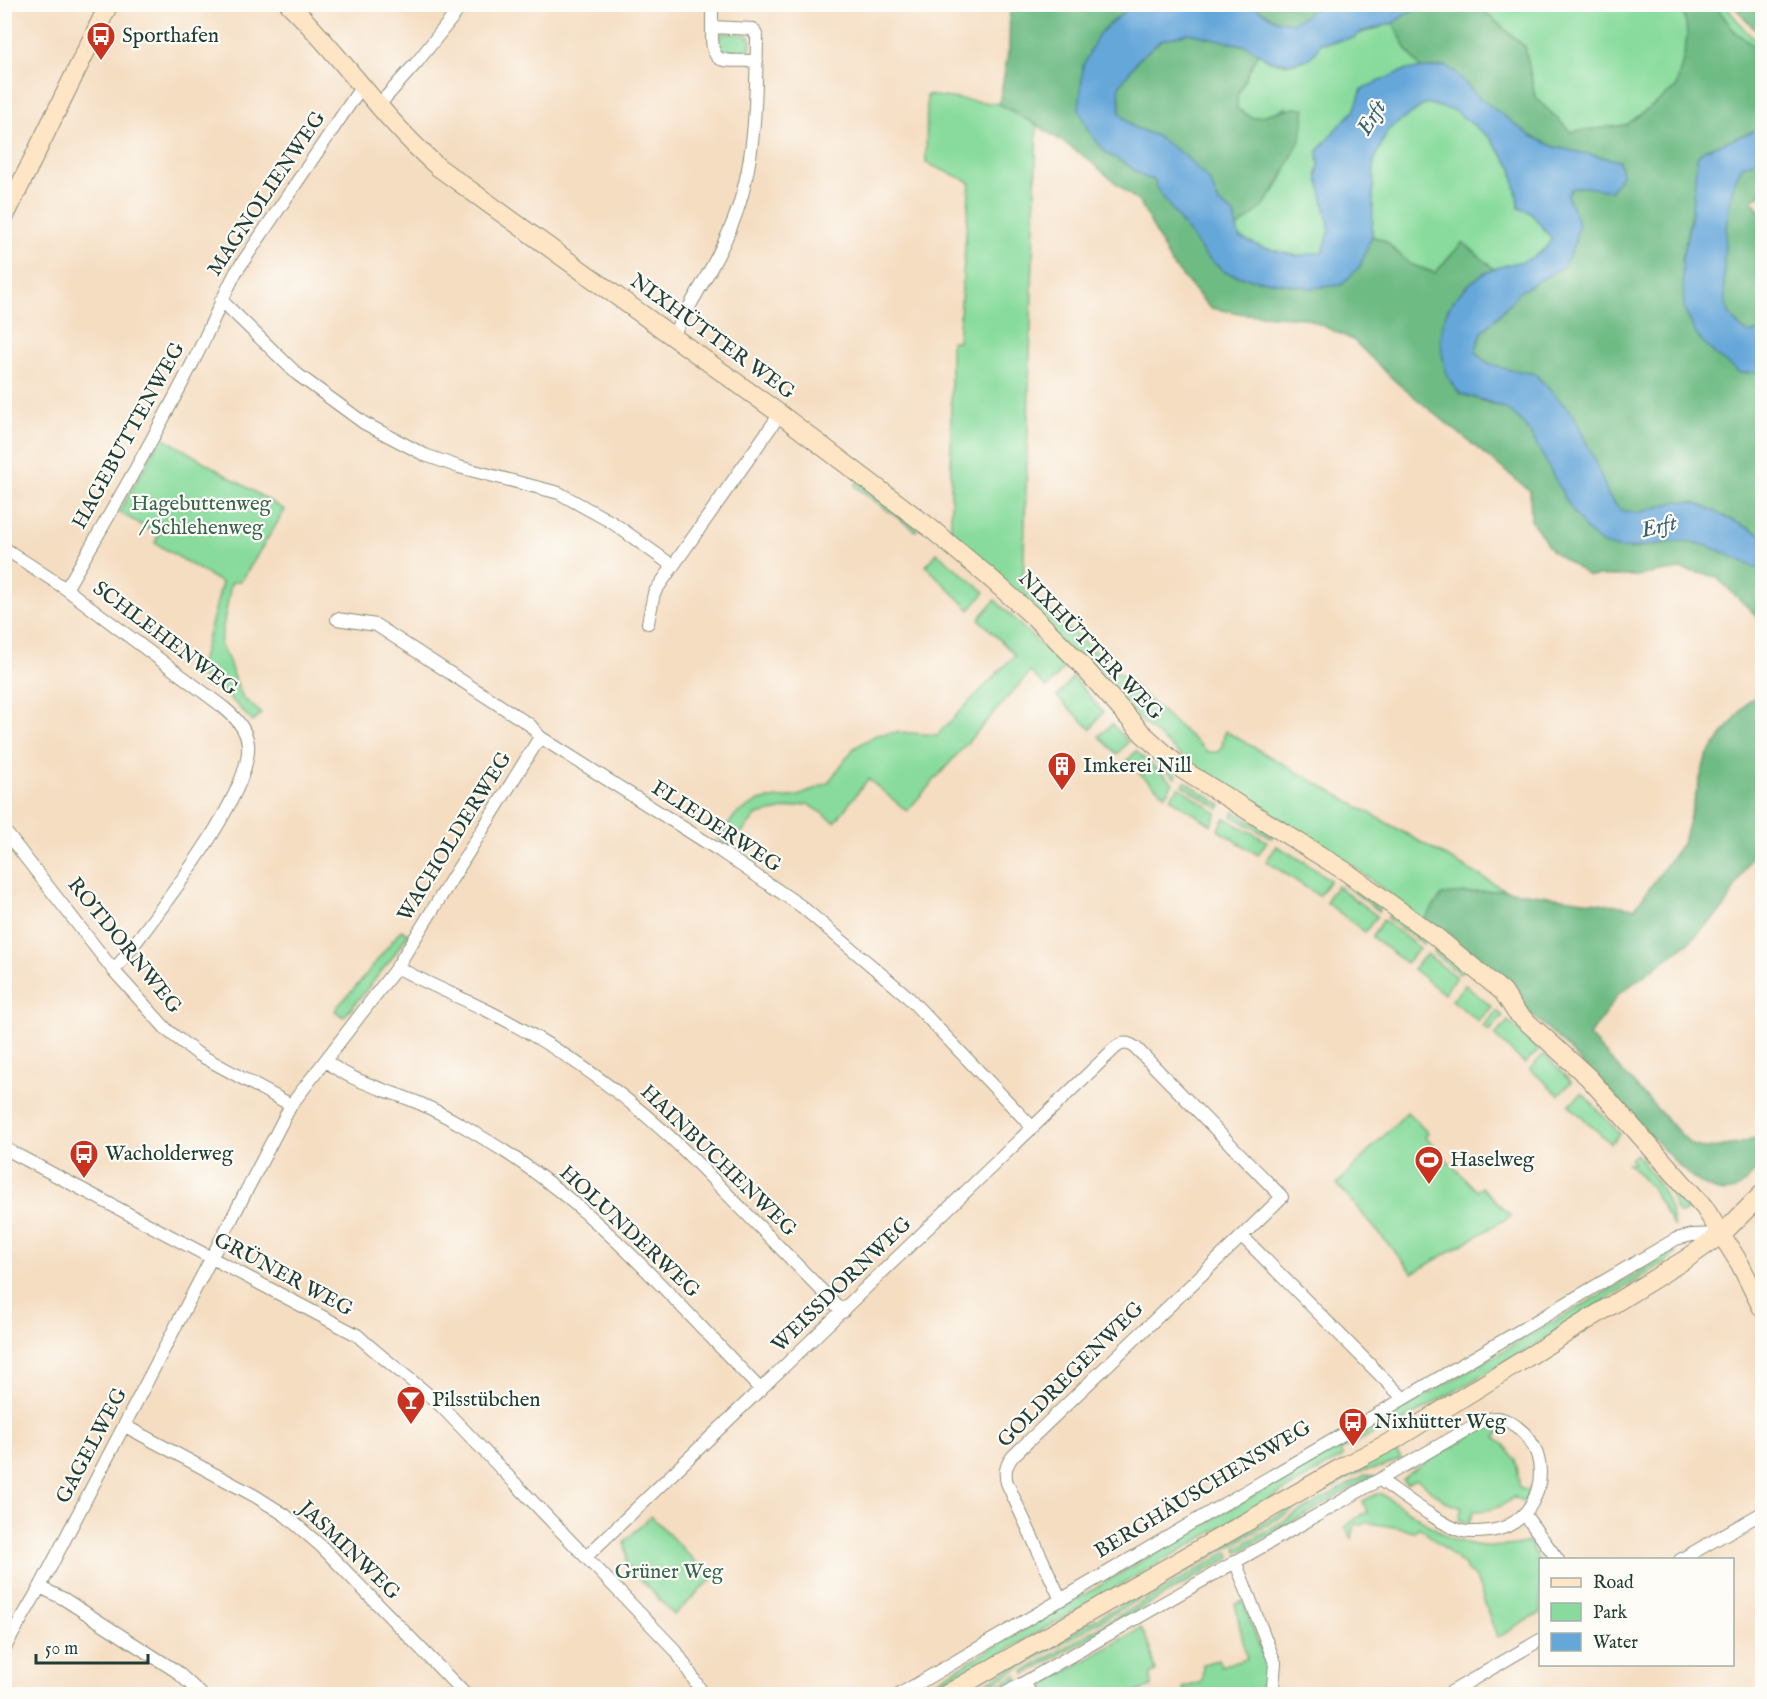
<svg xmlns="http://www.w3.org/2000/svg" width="1767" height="1699" viewBox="0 0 1767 1699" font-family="'IM FELL English',serif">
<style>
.green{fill:#88db9c;stroke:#548c68;stroke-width:1.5}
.forest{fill:#6ebb84;stroke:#467c5c;stroke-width:1.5}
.water{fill:#66a7da;stroke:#427287;stroke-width:1.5}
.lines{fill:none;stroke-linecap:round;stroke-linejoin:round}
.street-casing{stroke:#8a8d7a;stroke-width:14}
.secondary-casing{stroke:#8a8d7a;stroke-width:20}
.street{stroke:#fff;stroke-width:12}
.secondary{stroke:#fee5c5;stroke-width:18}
.labels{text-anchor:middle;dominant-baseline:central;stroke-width:4.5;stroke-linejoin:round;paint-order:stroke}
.poi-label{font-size:21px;fill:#1f3d34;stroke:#fdfcf7;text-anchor:start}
.street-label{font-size:21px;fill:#1f3d34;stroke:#fdfcf7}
.park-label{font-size:21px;fill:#39644e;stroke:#fdfcf7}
.water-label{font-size:22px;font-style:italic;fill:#38626e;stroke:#fdfcf7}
</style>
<rect width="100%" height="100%" fill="#fdfcf7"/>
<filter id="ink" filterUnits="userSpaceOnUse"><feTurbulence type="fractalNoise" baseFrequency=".0167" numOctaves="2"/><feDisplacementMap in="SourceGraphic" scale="12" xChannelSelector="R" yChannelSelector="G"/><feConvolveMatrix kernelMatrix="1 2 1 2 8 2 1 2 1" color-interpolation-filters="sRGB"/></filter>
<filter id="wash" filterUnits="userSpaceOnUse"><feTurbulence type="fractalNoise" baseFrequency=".008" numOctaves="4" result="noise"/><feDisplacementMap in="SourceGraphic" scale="24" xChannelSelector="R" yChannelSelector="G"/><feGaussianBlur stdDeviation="1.35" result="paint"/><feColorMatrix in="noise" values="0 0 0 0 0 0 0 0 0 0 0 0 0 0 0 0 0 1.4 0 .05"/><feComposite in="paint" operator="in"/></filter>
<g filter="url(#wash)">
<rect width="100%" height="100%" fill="#f5ddc1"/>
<!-- green -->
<path class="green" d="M1485,5H1678C1696,28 1682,61 1676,88L1626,125L1571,132L1535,97L1525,47L1486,13Z
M1715,5H1725L1745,30L1762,45V52L1735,32Z
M1393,23L1406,47L1421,69L1405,70L1362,89L1355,111L1336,129L1318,151L1319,166L1317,173L1330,230L1323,252L1297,256L1261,247L1239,237L1237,228C1257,211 1285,187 1289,159C1291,143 1287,124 1286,107L1270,115L1253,118L1237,109V96L1258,53C1262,55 1266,59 1271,61C1289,68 1313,62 1320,43L1335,42Z
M723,33L748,35L751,39L749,56L723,55L719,50V38Z
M927,95L999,104L1037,125L1023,588L1208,752H1218L1222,746L1225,731L1505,890L1442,895L1423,921L1348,862L1298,830L1224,788L1189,762L1149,728L951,535V341H958L970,182L926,163Z
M1426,103L1455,111L1490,138L1512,168L1519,208L1531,213L1552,239C1539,260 1518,264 1494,269L1462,243L1435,273L1410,264L1385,241L1372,236L1374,161L1388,130Z
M162,437L285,510L242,580L231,583L220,644L229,661L233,675L243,698L261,713L253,722L235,703L198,675L222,583L155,543L158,535L119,512Z
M858,481L918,529L916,531L856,487L855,485Z
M937,553L985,592L970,610L926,566Z
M995,600L1064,668L1047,688L1030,672L907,811L868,779L835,822L808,804L757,815L730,846L718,839L736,814L761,800L799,796L828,783L854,748L876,735L898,732L937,735L1015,655L979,619Z
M1073,677L1103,712L1091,729L1057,697Z
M1112,724L1128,742L1117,754L1099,736Z
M1145,746L1177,775L1175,778L1141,748Z
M1136,751L1173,783L1165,795L1126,762Z
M1185,781L1221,805L1219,809L1183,785Z
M1179,787L1217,813L1211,825L1170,798Z
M1234,812L1274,834L1271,838L1232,816Z
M1225,818L1267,841L1258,855L1218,830Z
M1277,846L1304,862L1330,880L1319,896L1266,861Z
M1345,881L1380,908L1379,911L1343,884Z
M1337,886L1377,916L1365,932L1327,903L1329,895Z
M1390,914L1425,941L1423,944L1387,918Z
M1383,920L1420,948L1406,963L1372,937Z
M401,930L408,934L392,958L344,1017L335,1011L337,1007L360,982Z
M1436,950L1462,970L1459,974L1433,952Z
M1427,954L1456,977L1444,994L1413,969Z
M1465,985L1492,1007L1478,1021L1452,1000Z
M1497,1011L1503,1016L1489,1031L1483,1026Z
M1508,1021L1539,1050L1525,1064L1495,1036Z
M1544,1054L1571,1082L1559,1095L1530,1069Z
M1582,1093L1620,1134L1610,1143L1569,1105Z
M1407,1112L1428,1133L1425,1137L1477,1191L1482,1187L1511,1216L1413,1273L1337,1184Z
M1644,1152L1647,1153L1688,1211L1680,1214L1677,1212L1669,1192L1641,1153Z
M1636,1154C1656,1179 1669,1195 1674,1227L1652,1189L1627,1162L1632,1164L1634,1163L1630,1159Z
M1673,1250L1676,1254L1664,1263L1528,1349L1391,1428L1386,1418L1628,1279Z
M1379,1422L1383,1428L1340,1451L1343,1457L931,1694H914Z
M1491,1426L1502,1429L1496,1437C1515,1454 1519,1463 1519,1488L1530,1491L1525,1502L1514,1497C1502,1508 1489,1511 1473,1511L1469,1523L1459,1520L1462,1508L1446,1502L1417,1479L1406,1484L1403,1480L1409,1473L1483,1428Z
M1396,1451L1401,1459L1383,1467L1361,1471L974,1694H966L1351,1472Z
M1365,1475L1373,1476L1238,1553L1236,1548Z
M1377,1494H1382L1448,1537C1474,1548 1502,1549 1529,1542L1540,1563V1613L1497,1638L1476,1578L1466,1570V1567L1419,1527L1415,1531L1366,1522L1363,1525L1355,1524L1352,1538L1345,1527L1362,1514L1367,1513L1363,1501Z
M651,1516L712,1579L674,1615L626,1564L627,1555L624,1542Z
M1228,1552L1231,1557L1026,1674L1024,1671Z
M1243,1601L1266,1664L1267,1677L1259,1694H1185L1183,1688L1202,1682L1203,1664L1218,1660L1221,1666L1247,1659L1235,1604Z
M1141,1628L1150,1646L1156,1672L1151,1673L1152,1687L1130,1694H1043L1044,1685L1048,1682Z
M1016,1675L1019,1680L994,1694H983Z"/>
<!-- forest -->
<path class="forest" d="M1010,5H1137L1127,9L1098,35L1126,164L1144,177L1154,180L1159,192L1205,255L1225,272L1245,278L1313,288L1360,266L1372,236L1385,241L1410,264L1435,273L1463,242L1494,269L1475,281L1459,393L1512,411L1630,550C1658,543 1686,537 1715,548C1731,554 1746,564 1762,570V621L1716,577L1680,569L1636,576H1589L1552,551L1531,520L1530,491L1396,382L1353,340L1306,318L1245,314L1210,308L1171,263L1141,204L1085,157L1037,125L999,104L1009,48Z
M1252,5H1347L1330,9L1310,10L1305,16L1291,24L1276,20Z
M1419,5H1485L1486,13L1525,47L1535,97L1571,132L1626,125L1676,88C1682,61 1696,28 1678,5H1715L1735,32L1762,52V128L1704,150L1682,259L1697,336L1718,357L1740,373L1762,372V535L1697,503L1653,508L1638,513L1621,510L1609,497L1594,459L1574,416L1535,374C1512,369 1492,371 1475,352L1482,332L1499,315L1519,292L1563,266L1572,251L1579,224L1567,195L1572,188L1586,187L1610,190L1622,174L1619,161L1555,147L1531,136L1478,97L1459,76L1447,66L1421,69L1406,48L1393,23Z
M1733,5H1762V35L1751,25Z
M1188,33L1247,46L1258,53L1237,96V109L1253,118C1274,114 1283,107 1305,108L1301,138L1280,181L1263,207L1237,228L1234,214L1219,203L1209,180L1156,136L1133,127L1120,113L1119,86L1138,60L1161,40Z
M1762,159V195L1752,199L1762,215V332L1747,333C1739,326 1730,319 1727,308C1720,285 1726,211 1733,188C1735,180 1739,173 1742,166Z
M1762,691V821L1751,857L1725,907L1688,943L1619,994L1589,1036L1690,1144L1705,1149L1738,1144L1762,1137V1161C1756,1169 1749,1181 1740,1187C1720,1201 1696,1181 1681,1168L1562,1042L1464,953L1423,921L1442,895L1505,890L1635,908L1683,842L1706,757L1746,704Z"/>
<!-- water -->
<path class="water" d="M1137,5H1252L1276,20L1291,23L1305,16L1310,10L1330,9L1347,5H1419L1393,23L1361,32L1354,38L1320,43L1316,52L1308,59L1288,63L1271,61L1247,46L1189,33L1161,40L1138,60L1119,86L1120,113L1133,127L1156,136L1184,155L1209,180L1219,203L1234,214L1239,237L1261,247L1297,256L1323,252L1330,230L1317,173L1319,166L1318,151L1336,129L1354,111L1362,89L1405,70L1447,66L1459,76L1478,97L1531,136L1555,147L1619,161L1622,174L1611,191L1586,187L1572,188L1567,195L1579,224L1572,251L1563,267L1519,292L1499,315L1482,332L1475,352C1491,371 1512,369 1535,374L1574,416L1594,459L1609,497L1621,510L1638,513L1678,501L1697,503L1762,535V570C1738,561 1717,546 1691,542C1661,538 1635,555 1606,545C1575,534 1547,457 1528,430C1514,409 1499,405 1476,398C1471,397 1462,396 1459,392C1442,377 1438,340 1444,319C1450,298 1474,277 1494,269C1518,259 1536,266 1552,239L1531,213L1519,208L1512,168L1490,138L1455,111L1426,103L1388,130L1374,161L1372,236L1360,266L1342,285L1313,288L1245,278L1225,272L1205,255L1159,192L1154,180L1144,177L1126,164L1106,153L1088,130L1079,109L1083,66L1098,35L1127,9Z
M1762,128V159L1742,166C1739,173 1735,180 1733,188C1726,212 1720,284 1727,308C1730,319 1739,326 1747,333L1762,332V372L1740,373L1718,357L1697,336L1684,308L1682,259L1691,219L1697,157L1704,150Z"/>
</g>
<g filter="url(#ink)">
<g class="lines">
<!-- street casing -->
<g class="street-casing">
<path id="street" d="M712,27C711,69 721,59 757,61
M378,106L418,61L463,4
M221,300L297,374L364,423L425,455L459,467L559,493L613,523L673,566L654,593L648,623
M673,335C693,299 717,262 733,222C756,164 756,99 757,37L753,29L712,27V4
M4,548L66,589L223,707C235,717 246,728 248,744C253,797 147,926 114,971
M673,566L780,414
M66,589C110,515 153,440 192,364C208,334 220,302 236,272L362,86
M337,619L376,625L530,725L540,737L720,851L801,906L906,995L1033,1128
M4,830L114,971L168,1031L198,1054L291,1105
M397,967C427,984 458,996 488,1011C562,1048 629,1096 688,1154L843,1312
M326,1061C353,1083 389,1090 421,1104C450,1117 477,1134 504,1151C603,1215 680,1306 761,1390
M4,1148L357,1335C384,1360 414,1381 441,1406L676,1651L703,1694
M125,1426L255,1496L285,1515L322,1547L465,1694
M1525,1515L1558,1560
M586,1557L1115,1048C1122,1042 1128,1042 1136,1048L1282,1197L1242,1236L1403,1398
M1680,1560L1762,1513
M1235,1561L1275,1663L1273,1687L1270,1694
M40,1587L64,1599L176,1671L201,1694
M1061,1600L1007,1483C1004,1472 1006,1465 1013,1456L1242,1236
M4,1649L40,1587L291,1105L397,967L540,737
M1024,1683L1031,1694
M900,1694L1676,1239L1692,1235L1721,1234
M1004,1694L1482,1421C1486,1420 1492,1418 1496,1418C1503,1418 1512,1423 1517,1427C1558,1457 1541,1525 1490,1531C1481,1532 1471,1533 1462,1531C1439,1524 1401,1494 1380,1480
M1448,1694L1540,1640"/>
</g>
<!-- secondary casing -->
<g class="secondary-casing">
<path id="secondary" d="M289,4C342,56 382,118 438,167L780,414L929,527L989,577L1035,618L1077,660L1142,733L1183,770L1345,871L1435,936L1503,992L1516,1012L1588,1077L1704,1207L1740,1264L1762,1308
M4,218L109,4
M947,1694L1344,1466L1394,1440L1686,1259L1722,1234L1762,1194"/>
</g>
<!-- street -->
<use href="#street" class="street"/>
<!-- secondary -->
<use href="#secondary" class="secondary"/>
</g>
</g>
<!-- icons -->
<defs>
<g id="bus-pin" transform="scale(1.5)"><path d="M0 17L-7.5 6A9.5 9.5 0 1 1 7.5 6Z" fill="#c8321e" stroke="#fdfcf7"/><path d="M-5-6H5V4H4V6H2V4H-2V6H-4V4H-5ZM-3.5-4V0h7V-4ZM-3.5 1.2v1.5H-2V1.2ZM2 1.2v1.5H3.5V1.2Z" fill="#fff"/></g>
<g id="building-pin" transform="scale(1.5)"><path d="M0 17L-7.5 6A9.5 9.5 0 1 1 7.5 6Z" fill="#c8321e" stroke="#fdfcf7"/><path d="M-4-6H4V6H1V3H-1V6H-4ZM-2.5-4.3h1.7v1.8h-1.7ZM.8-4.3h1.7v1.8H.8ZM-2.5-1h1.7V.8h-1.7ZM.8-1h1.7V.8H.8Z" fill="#fff"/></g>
<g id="stadium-pin" transform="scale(1.5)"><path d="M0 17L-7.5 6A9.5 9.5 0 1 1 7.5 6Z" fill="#c8321e" stroke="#fdfcf7"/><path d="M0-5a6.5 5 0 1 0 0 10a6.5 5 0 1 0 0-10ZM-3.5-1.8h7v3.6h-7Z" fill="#fff"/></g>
<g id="bar-pin" transform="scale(1.5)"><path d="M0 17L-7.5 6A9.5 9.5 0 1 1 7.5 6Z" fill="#c8321e" stroke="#fdfcf7"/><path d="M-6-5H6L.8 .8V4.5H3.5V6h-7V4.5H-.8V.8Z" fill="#fff"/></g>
</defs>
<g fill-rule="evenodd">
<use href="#bus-pin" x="101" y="36"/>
<use href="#building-pin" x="1062" y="766"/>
<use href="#bus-pin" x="84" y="1154"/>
<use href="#stadium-pin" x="1429" y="1160"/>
<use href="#bar-pin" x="411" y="1400"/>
<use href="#bus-pin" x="1353" y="1422"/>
</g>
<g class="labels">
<!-- poi labels -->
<g class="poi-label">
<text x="122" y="36">Sporthafen</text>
<text x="1083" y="766">Imkerei Nill</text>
<text x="105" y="1154">Wacholderweg</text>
<text x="1450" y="1160">Haselweg</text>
<text x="432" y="1400">Pilsstübchen</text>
<text x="1374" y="1422">Nixhütter Weg</text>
</g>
<!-- street labels -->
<g class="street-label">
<text transform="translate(267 194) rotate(-56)">MAGNOLIENWEG</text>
<text transform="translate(712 337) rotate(36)">NIXHÜTTER WEG</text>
<text transform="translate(129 436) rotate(-61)">HAGEBUTTENWEG</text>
<text transform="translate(165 639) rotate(37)">SCHLEHENWEG</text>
<text transform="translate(1090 646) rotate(46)">NIXHÜTTER WEG</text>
<text transform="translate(716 827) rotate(33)">FLIEDERWEG</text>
<text transform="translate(455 837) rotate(-58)">WACHOLDERWEG</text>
<text transform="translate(124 946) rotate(51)">ROTDORNWEG</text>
<text transform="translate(718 1161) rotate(44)">HAINBUCHENWEG</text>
<text transform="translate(629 1232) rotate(43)">HOLUNDERWEG</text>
<text transform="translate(283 1275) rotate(28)">GRÜNER WEG</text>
<text transform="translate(842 1285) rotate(-44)">WEISSDORNWEG</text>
<text transform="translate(1071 1375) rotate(-45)">GOLDREGENWEG</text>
<text transform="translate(92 1446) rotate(-62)">GAGELWEG</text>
<text transform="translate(1203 1490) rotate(-31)">BERGHÄUSCHENSWEG</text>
<text transform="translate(349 1551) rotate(44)">JASMINWEG</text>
</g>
<!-- park labels -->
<g class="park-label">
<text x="201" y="504">Hagebuttenweg<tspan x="201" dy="24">/ Schlehenweg</tspan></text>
<text x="669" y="1572">Grüner Weg</text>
</g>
<!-- water labels -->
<g class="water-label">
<text transform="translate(1372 118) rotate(-59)">Erft</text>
<text transform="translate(1659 527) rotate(-14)">Erft</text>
</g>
</g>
<!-- margin -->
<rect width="1767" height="1699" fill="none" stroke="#fdfcf7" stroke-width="24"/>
<!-- legend -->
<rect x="1539" y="1558" width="195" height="108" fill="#fdfcf7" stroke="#a4b0a9" stroke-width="1.5"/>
<rect x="1551" y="1578" width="30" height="9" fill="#fee5c5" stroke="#a4b0a9" stroke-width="1.5"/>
<text x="1593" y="1588" font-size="18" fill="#1f3d34">Road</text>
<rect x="1551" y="1603" width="30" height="18" fill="#88db9c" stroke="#a4b0a9" stroke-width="1.5"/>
<text x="1593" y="1618" font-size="18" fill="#1f3d34">Park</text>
<rect x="1551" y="1633" width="30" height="18" fill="#66a7da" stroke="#a4b0a9" stroke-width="1.5"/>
<text x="1593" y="1648" font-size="18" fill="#1f3d34">Water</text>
<!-- scale -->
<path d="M36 1654v9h112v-9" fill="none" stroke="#1f3d34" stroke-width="3"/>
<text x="45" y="1654" font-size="18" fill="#1f3d34" stroke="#fdfcf7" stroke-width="4.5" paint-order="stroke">50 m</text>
</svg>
